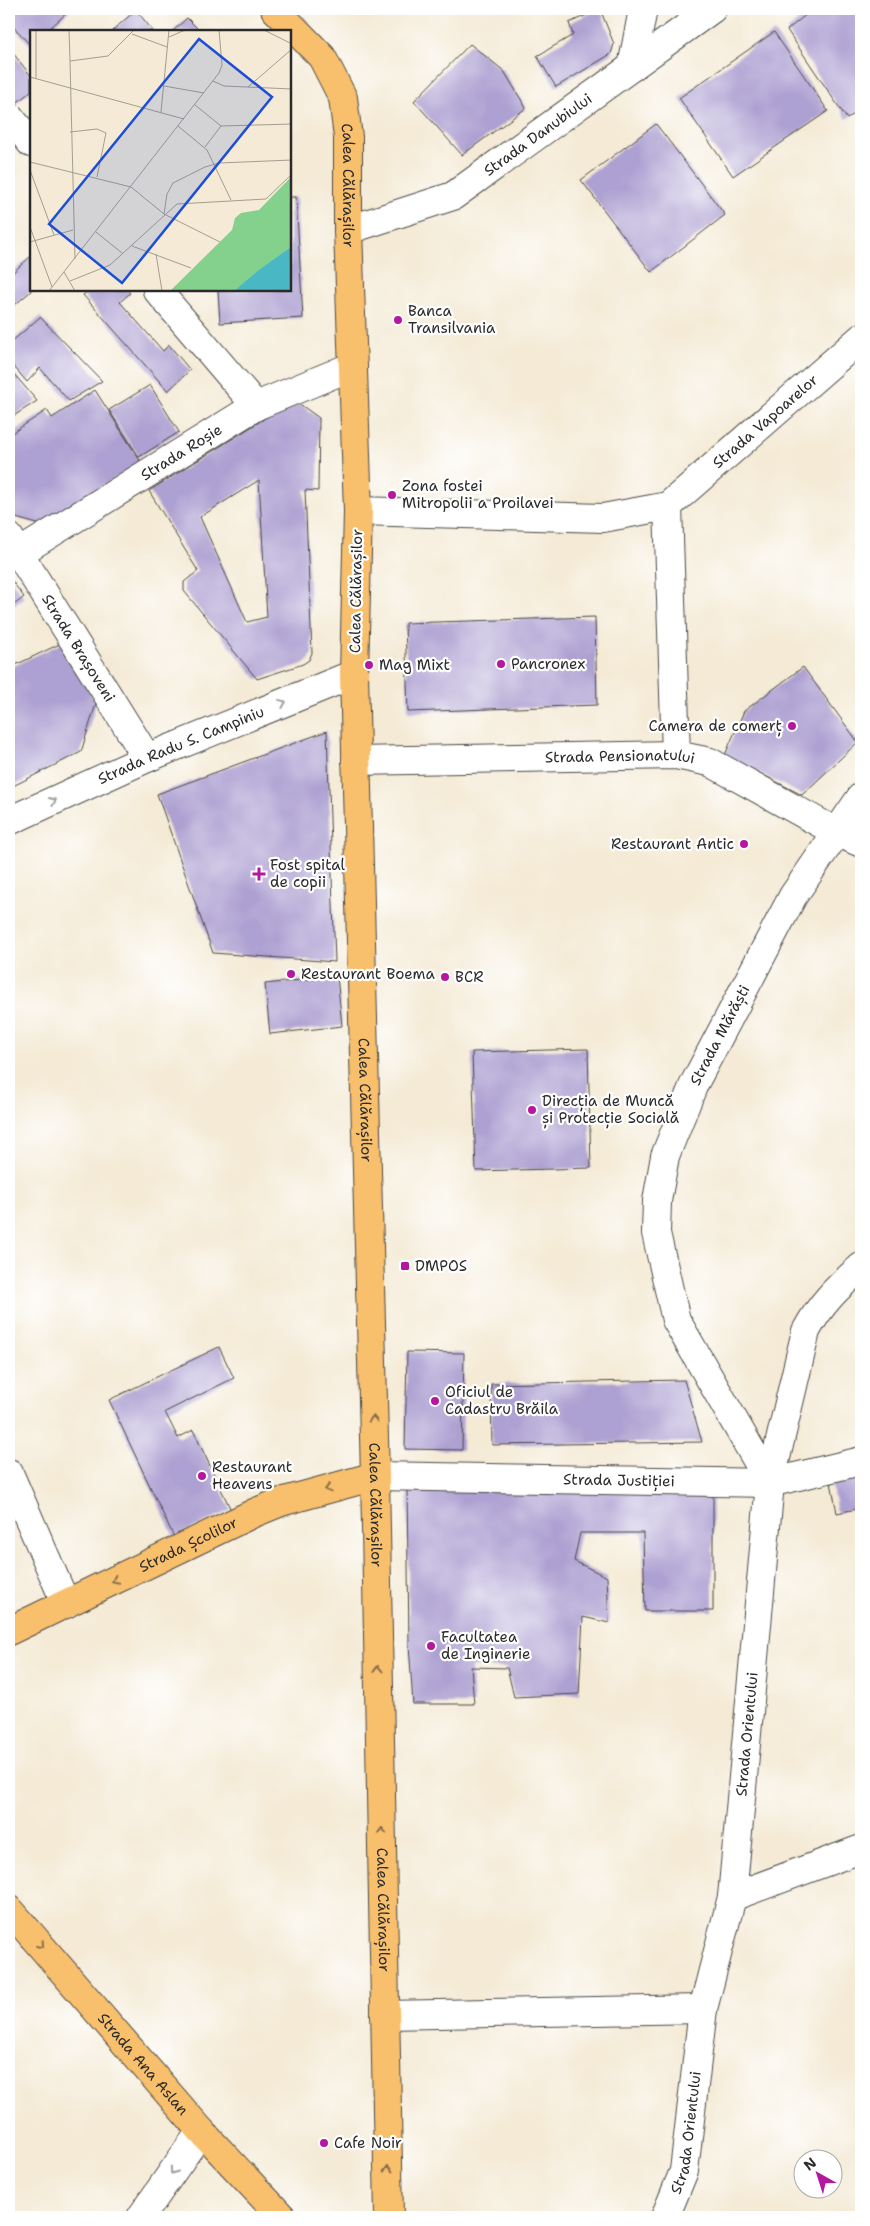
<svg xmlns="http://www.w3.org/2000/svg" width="870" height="2226" viewBox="0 0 870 2226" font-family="'Shantell Sans',sans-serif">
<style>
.building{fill:#ada0d2;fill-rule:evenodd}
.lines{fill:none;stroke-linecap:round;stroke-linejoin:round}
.minor-casing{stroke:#494844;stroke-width:30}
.major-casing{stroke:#494844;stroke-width:30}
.minor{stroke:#fff;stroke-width:28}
.major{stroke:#f8bf6c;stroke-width:28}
.oneway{stroke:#a0a0a0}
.oneway2{stroke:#876e48}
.poi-dot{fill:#b5179e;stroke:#fff;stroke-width:2}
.labels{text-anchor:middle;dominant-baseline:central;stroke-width:4.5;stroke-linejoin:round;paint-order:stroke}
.street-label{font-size:15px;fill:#2b2b2b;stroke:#fff}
.poi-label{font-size:15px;fill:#2b2b2b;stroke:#fff;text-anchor:start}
.inset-road{fill:none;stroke:#a49e91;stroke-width:1}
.view{fill:#1d4ed8;fill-opacity:0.15;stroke:#1d4ed8;stroke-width:2.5}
.inset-edge{fill:none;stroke:#2b2b2b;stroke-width:2.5}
</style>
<rect width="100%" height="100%" fill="#fff"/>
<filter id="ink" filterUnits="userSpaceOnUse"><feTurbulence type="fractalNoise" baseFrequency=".02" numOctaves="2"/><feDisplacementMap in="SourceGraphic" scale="10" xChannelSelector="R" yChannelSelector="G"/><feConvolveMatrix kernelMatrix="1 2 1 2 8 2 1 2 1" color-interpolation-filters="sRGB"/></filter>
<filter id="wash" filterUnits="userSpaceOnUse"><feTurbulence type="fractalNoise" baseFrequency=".0096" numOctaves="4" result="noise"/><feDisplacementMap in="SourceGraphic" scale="20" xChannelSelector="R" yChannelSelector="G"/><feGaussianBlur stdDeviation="1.12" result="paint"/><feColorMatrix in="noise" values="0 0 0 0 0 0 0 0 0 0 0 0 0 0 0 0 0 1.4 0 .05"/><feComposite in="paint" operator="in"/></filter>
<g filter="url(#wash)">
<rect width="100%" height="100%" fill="#f4ead5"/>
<g id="blocks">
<!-- building -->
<path class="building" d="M9,9H71L47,31H31V46L9,22Z
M600,9L614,44L611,54L556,87L537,56L573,35L569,23Z
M813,9H861V109L847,119L787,30Z
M136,10L153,31H112Z
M187,18L200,31H173Z
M774,32L828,111L733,176L679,98Z
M470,44L504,71L526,108L462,155L414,101Z
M9,48L31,76V91L13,106L9,101Z
M656,124L725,215L651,272L581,180Z
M290,197H296L303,318L220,323L218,290H290Z
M31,256V291L9,310V276Z
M89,290H127L130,293L120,302L163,351L169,345L190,370L168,391L83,295Z
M40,317L102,381L69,401L40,368L27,382L9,361V344Z
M9,368L37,401L12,417L9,412Z
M150,385L179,432L139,457L109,410Z
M95,390L141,462L41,525L16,518L9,507V435L47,410L52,418Z
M294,400L319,418L318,491L305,490L312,653L309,660L303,664L257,679L184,591V582L198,571L149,491ZM259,480L267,617L247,622L200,517Z
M9,577L24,597L9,609Z
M595,617L597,705L408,712L405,623Z
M66,641L96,704L81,752L9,788V668Z
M803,667L858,742L802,795L725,755L744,711Z
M327,731L335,962L213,953L157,794Z
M337,976L342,1026L270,1034L265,984Z
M588,1049L591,1168L476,1171L472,1052Z
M219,1347L234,1378L165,1412L178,1438L193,1430L231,1510L174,1537L109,1400Z
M407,1352L464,1353L462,1450L405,1449Z
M684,1380L702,1442L492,1445L491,1384Z
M861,1470V1508L837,1513L830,1477Z
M407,1486L713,1494V1611H645L643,1533H580L574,1561L607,1577L609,1623L583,1617L579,1694L514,1697L507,1668L471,1667L474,1704H413L409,1644Z"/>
</g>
</g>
<g filter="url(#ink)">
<use href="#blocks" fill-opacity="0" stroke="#494844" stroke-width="1"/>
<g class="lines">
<!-- minor casing -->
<g class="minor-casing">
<g id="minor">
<path d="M632,67L643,9"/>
<path d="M9,116L31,143"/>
<path id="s1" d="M348,230L453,196L712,9"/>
<path d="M157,290L256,406"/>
<path d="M668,506L676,755"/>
<path id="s2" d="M358,511L603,518L668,506L861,338"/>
<path id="s3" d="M9,537L147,758"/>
<path id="s4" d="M19,553L256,406L353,366"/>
<path id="s5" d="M356,761L676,755L710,762L836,832L861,843"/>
<path id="s6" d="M9,821L147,758L354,674"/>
<path d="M9,1473L66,1604"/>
<path id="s7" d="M375,1476L770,1483L861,1461"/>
<path id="s8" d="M770,1483L676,1320L656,1233L657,1201L665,1156L694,1084L793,896L861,797"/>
<path d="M732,1897L861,1849"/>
<path d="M385,2015L703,2009"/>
<path d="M141,2217L201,2131"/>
<path id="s9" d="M665,2217L684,2171L703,2009L732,1897L770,1483L806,1331C821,1303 838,1287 861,1267"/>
</g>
</g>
<!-- major casing -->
<g class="major-casing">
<g id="major">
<path id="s10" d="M275,9L322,57L343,98L348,137V230L358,511L354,674L375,1476L389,2217"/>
<path id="s11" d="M9,1631L254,1513L281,1502L375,1476"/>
<path id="s12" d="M9,1909L201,2131L282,2217"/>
</g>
</g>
<!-- minor -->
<use href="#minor" class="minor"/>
<!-- major -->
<use href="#major" class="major"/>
</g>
<!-- one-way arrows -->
<defs><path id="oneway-chevron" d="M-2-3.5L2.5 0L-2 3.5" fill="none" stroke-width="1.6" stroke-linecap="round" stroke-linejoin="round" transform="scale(1.25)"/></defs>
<g class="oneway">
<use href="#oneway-chevron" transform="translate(283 703) rotate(-22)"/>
<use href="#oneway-chevron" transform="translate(53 801) rotate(-24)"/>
<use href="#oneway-chevron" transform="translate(173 2171) rotate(125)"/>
</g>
<g class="oneway2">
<use href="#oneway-chevron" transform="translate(373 1419) rotate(-91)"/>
<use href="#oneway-chevron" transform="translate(328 1489) rotate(164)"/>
<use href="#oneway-chevron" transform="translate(115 1580) rotate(154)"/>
<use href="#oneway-chevron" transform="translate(378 1669) rotate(-91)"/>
<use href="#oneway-chevron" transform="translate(382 1831) rotate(-91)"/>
<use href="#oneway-chevron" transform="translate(41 1945) rotate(49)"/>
<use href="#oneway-chevron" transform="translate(388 2169) rotate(-91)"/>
</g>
</g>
<!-- markers -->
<g class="poi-dot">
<circle cx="398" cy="320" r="5"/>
<circle cx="392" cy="495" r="5"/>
<circle cx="501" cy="664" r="5"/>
<circle cx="369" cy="665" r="5"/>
<circle cx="792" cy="726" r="5"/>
<circle cx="744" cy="844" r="5"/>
<path d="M256.5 866.5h5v5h5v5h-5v5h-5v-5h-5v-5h5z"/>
<circle cx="291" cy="974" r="5"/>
<circle cx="445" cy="977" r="5"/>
<circle cx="532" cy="1110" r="5"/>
<rect x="400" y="1261" width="10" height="10" rx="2.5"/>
<circle cx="435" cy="1401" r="5"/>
<circle cx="202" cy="1476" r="5"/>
<circle cx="431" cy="1646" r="5"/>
<circle cx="324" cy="2143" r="5"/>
</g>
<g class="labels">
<!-- street labels -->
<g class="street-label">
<text stroke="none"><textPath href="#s1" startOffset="215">Strada Danubiului</textPath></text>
<text stroke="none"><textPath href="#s10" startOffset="201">Calea Călărașilor</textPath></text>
<text stroke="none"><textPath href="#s2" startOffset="440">Strada Vapoarelor</textPath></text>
<text stroke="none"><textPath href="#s4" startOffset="191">Strada Roșie</textPath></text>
<text transform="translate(356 591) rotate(-89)">Calea Călărașilor</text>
<text stroke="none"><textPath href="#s3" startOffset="131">Strada Brașoveni</textPath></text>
<text stroke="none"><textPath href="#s6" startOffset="188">Strada Radu S. Campiniu</textPath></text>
<text stroke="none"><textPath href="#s5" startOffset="264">Strada Pensionatului</textPath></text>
<text stroke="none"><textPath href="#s8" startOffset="488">Strada Mărăști</textPath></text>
<text stroke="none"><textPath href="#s10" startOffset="1116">Calea Călărașilor</textPath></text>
<text stroke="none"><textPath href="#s7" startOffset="244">Strada Justiției</textPath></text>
<text stroke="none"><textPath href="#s10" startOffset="1521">Calea Călărașilor</textPath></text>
<text stroke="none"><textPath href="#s11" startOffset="199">Strada Școlilor</textPath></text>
<text stroke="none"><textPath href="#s9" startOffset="492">Strada Orientului</textPath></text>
<text stroke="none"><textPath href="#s10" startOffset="1926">Calea Călărașilor</textPath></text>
<text stroke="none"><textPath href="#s12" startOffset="205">Strada Ana Aslan</textPath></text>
<text stroke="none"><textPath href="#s9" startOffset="88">Strada Orientului</textPath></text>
</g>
<!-- poi labels -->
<g class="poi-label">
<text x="408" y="311">Banca<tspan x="408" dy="17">Transilvania</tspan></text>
<text x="402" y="486">Zona fostei<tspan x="402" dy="17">Mitropolii a Proilavei</tspan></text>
<text x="511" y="664">Pancronex</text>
<text x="379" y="665">Mag Mixt</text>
<text x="782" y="726" text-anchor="end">Camera de comerț</text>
<text x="734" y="844" text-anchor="end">Restaurant Antic</text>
<text x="270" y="865">Fost spital<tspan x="270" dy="17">de copii</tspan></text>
<text x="301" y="974">Restaurant Boema</text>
<text x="455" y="977">BCR</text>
<text x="542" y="1101">Direcția de Muncă<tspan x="542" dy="17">și Protecție Socială</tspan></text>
<text x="415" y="1266">DMPOS</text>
<text x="445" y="1392">Oficiul de<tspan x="445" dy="17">Cadastru Brăila</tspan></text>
<text x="212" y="1467">Restaurant<tspan x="212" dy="17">Heavens</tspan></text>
<text x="441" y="1637">Facultatea<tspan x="441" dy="17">de Inginerie</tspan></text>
<text x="334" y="2143">Cafe Noir</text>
</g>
</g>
<!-- overview -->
<g transform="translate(30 30)">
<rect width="261" height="261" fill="#f4ead5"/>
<path d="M261,147V217L204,261H140L202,200L205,188L211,183L229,180Z" fill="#84d08d"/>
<path d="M261,217V261H204L229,240Z" fill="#49b7c4"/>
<path class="inset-road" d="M6,0V49M39,0L40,31M234,0L262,14M102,4L137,17M139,7L155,0M0,47L154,89M183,51L194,56L262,59M134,56L174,63M218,57L262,19M165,75L191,96L262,94M131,82L139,0M148,96L177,120L201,170M40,102L67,99L76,103L67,147M175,117L191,96M0,132L101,157M0,140L24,205M101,157L134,184L190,212M134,184L137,164L143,153L175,137L189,133L262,130M0,197L22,257M66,202L92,223M0,212L43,200M102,216L161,238M126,224L132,261M45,229L40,31L78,26L104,0M34,242L45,261M40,251L80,235L147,174L236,169L262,144M19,261L189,43L192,35L189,0"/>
<path class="view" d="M169,9L242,67L92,253L19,194Z"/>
<rect width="261" height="261" class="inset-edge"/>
</g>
<!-- margin -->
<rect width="870" height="2226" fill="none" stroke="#fff" stroke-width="30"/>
<!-- north arrow -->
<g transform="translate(818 2174) rotate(321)"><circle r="24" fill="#ffffff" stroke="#aaaaaa"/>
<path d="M0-4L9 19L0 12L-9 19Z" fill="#b5179e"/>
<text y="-8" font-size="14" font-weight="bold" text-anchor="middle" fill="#2b2b2b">N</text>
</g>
</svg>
